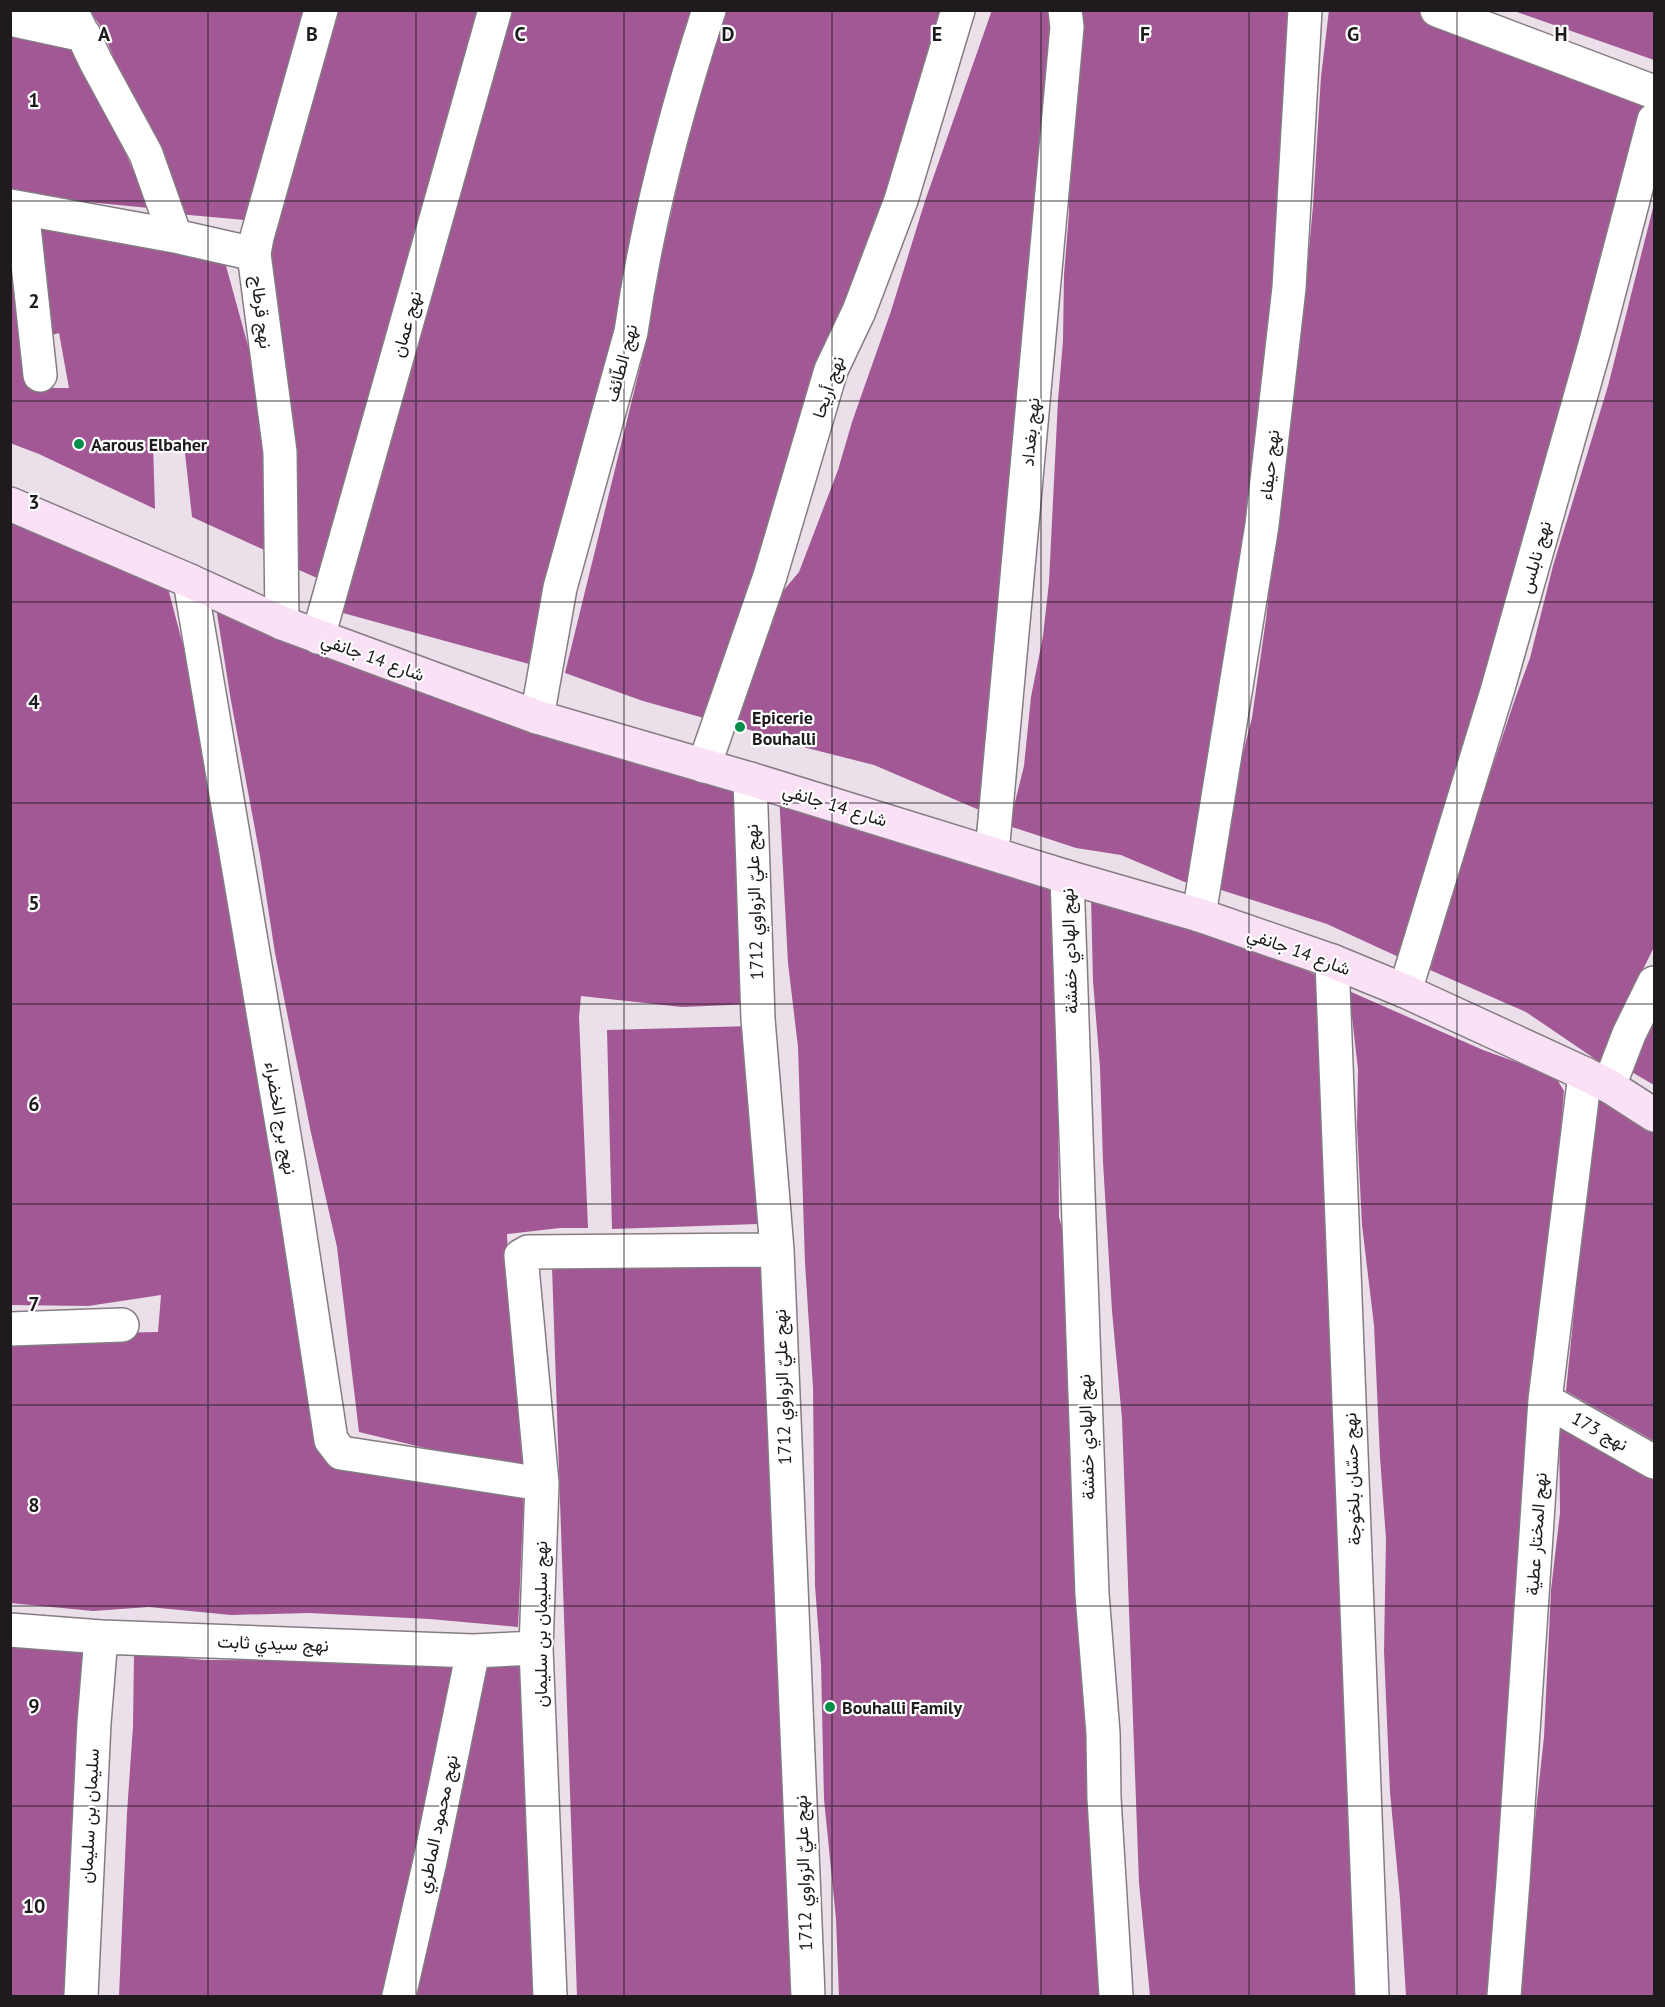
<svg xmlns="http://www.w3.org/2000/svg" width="1665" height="2007" viewBox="0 0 1665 2007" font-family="'PT Sans',Vazirmatn,sans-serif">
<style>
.building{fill:#a15895}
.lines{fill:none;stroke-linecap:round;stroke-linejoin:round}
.street-casing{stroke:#857c83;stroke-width:36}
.secondary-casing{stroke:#857c83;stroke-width:36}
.street{stroke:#fff;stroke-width:33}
.secondary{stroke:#fae1f6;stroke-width:33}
.grid{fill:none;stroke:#1e1a1d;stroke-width:1.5;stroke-opacity:0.55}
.poi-dot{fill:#088e4b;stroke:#fff;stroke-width:2}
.labels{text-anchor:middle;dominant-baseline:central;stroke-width:4.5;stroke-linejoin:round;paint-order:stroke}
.street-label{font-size:18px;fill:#1e1a1d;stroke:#fff}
.poi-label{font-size:18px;font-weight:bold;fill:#1e1a1d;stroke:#fff;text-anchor:start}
.grid-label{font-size:20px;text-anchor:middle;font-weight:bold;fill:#1e1a1d;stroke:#fff;stroke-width:4.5;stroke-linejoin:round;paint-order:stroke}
</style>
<rect width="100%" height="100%" fill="#ebe0e9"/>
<!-- building -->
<path class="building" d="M89,10H311L256,221L178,214L101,27Z
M336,10H483L324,581L299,570L283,382L271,288V255L280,196Z
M510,10H701L533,665L343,613Z
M719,10H949L711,720L643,701L565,673L642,359L662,254L711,36Z
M992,10L1051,11L1043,144L984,812L874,765L807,748L731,724L761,617L799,572L838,470L852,422L891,311L925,201Z
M1083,10H1293L1282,113L1280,161L1282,202L1258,462L1203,818L1187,883L1121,855L1076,848L1009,826L1024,766L1031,697L1043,636L1049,582L1058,400L1063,341L1064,275L1069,213L1068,176Z
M1329,10H1414L1646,101L1613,227L1576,352L1555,435L1403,959L1327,924L1218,889L1239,768L1252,718L1266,619L1290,401L1300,348L1313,206L1321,77Z
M1514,10H1654V60L1514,11Z
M10,29L73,40L107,109L149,208L77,201L10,191Z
M1654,204V947L1629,998L1601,1063L1526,1012L1430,970L1477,813L1515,699L1530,658L1553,566L1608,386Z
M10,215L32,388H69L59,333L45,337L31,218L223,255L261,393L271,553L192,517L185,453L186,441L153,444L155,509L39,454L10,443Z
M10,514L165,577L198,702L324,1453L524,1493L518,1627L430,1619L309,1613L231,1615L149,1607L93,1611L10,1603V1335L158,1332L161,1295L88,1306L10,1305Z
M215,601L743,792L753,1004L682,1007L581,996L579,1017L588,1228H560L507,1234L509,1281L529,1473L359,1432L337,1247L311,1133L275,953L260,856L231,701Z
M779,794L1054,882L1060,950L1058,1088L1059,1217L1068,1250L1113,1996H839L836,1919L824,1799L821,1664L815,1586L813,1387L805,1263L798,1047L788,963Z
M1091,897L1211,930L1316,975L1363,1996H1150L1139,1883L1122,1419L1112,1311L1103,1162L1100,1067L1093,981Z
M1349,991L1483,1050L1555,1076L1564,1091L1551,1244L1523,1535L1515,1585L1511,1647V1710L1488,1996H1406L1400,1899L1390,1792L1384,1651L1386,1539L1380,1457L1374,1325L1362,1225L1357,1126L1358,1069Z
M1654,1018V1085L1630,1071Z
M752,1026L758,1224L612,1229L607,1030Z
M1596,1093L1654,1132V1441L1566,1391Z
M773,1258L797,1996H577L552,1267Z
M1559,1422L1654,1480V1996H1516L1544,1737L1551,1590L1560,1513Z
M10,1646L93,1650L72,1996H10Z
M134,1653L204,1660L457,1661L426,1810L382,1996H119L127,1813L133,1726Z
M481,1662L522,1667L542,1996H416Z"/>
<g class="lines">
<!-- street casing -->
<g class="street-casing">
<path id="street" d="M71,10L96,62L146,154L175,236
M1437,10L1654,92
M10,19L84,35
M10,206L175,236L254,254
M22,208L40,375
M190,581L292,1183L331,1440L341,1453L542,1484
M282,623L280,452L254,254L257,237L321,10
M318,637L495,10
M537,717L560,588L631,332C647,221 674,117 709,10
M704,766L770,576L831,370L859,311L901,200L958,10
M750,779L758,1019L777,1250L808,1996
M992,853L1067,27L1065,10
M1067,877L1092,1594L1103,1733L1104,1798L1116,1996
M1199,915L1262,525L1289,288L1305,10
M1332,961L1372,1996
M1405,991L1498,688L1595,345L1654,120
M1609,1086L1629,1034L1654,983
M10,1329L122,1325
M1545,1400L1654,1462
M10,1630L101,1637L473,1651L536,1648
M81,1996L94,1723L101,1637
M399,1996L430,1861L473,1651
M550,1996L536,1648L542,1484L521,1256L528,1252L777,1250
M1504,1996L1513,1881L1545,1400L1585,1074"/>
</g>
<!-- secondary casing -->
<g class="secondary-casing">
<path id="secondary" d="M10,504L190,581L282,623L537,717L750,779L1067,877L1199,915L1332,961L1405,991L1585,1074L1609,1086L1654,1115"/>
</g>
<!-- street -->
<use href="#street" class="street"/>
<!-- secondary -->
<use href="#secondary" class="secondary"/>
</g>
<!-- grid -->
<path class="grid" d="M208,10V1996M416,10V1996M624,10V1996M832,10V1996M1041,10V1996M1249,10V1996M1457,10V1996M10,201H1654M10,401H1654M10,602H1654M10,803H1654M10,1004H1654M10,1204H1654M10,1405H1654M10,1606H1654M10,1806H1654"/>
<!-- markers -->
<g class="poi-dot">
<circle cx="79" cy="444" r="6"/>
<circle cx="740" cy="727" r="6"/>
<circle cx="830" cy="1707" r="6"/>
</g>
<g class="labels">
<!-- street labels -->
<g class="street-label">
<text transform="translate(262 312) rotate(83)">نهج قرطاج</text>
<text transform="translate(406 324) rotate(-74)">نهج عمان</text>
<text transform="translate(621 363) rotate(-75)">نهج الطّائف</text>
<text transform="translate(828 387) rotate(-71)">نهج أريحا</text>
<text transform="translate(1030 432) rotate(-85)">نهج بغداد</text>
<text transform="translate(1269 465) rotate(-84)">نهج حيفاء</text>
<text transform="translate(1535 557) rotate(-74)">نهج نابلس</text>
<text transform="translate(373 657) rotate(20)">شارع 14 جانفي</text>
<text transform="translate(835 805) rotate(17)">شارع 14 جانفي</text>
<text transform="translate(754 902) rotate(-92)">نهج عليّ الزواوي 1712</text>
<text transform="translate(1069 951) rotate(-92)">نهج الهادي خفشة</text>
<text transform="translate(1299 951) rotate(20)">شارع 14 جانفي</text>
<text transform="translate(281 1118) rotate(80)">نهج برج الخضراء</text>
<text transform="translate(782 1387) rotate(-92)">نهج عليّ الزواوي 1712</text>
<text transform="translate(1600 1431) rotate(29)">نهج 173</text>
<text transform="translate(1086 1437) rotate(-92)">نهج الهادي خفشة</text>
<text transform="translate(1352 1479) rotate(-92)">نهج حسّان بلخوجة</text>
<text transform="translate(1536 1534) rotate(-86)">نهج المختار عطية</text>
<text transform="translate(540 1624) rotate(-90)">نهج سليمان بن سليمان</text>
<text transform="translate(273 1643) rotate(2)">نهج سيدي ثابت</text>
<text transform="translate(89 1816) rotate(-87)">سليمان بن سليمان</text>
<text transform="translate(437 1824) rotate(-78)">نهج محمود الماطري</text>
<text transform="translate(803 1873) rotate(-92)">نهج عليّ الزواوي 1712</text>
</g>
<!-- poi labels -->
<g class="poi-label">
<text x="91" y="444">Aarous Elbaher</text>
<text x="752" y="717">Epicerie<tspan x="752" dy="21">Bouhalli</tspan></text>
<text x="842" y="1707">Bouhalli Family</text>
</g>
</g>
<g class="grid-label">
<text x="104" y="41">A</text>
<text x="312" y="41">B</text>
<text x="520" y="41">C</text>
<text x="728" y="41">D</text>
<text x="937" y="41">E</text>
<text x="1145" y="41">F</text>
<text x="1353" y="41">G</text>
<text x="1561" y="41">H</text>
<text x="34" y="107">1</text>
<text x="34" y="308">2</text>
<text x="34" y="509">3</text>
<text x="34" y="709">4</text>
<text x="34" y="910">5</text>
<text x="34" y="1111">6</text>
<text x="34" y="1311">7</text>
<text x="34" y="1512">8</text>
<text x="34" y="1713">9</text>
<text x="34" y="1913">10</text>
</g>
<!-- border -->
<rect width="1665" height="2007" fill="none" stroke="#1e1a1d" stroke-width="24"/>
</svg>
